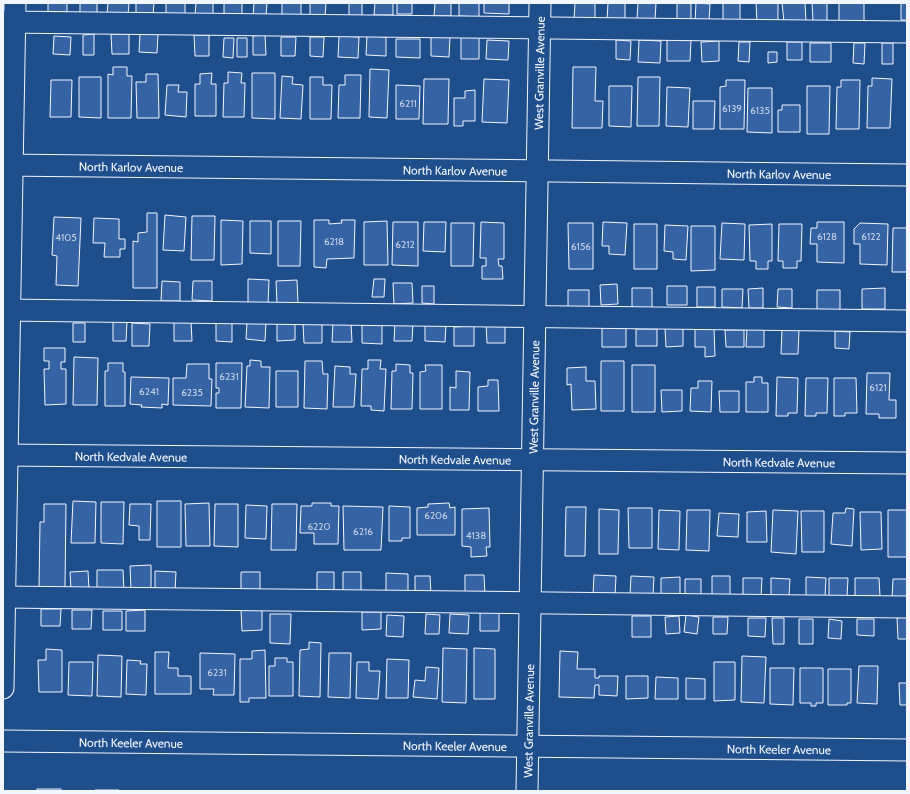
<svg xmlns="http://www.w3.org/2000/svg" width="910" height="794" viewBox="0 0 910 794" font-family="Cabin,sans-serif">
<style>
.building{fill:#3563a3;stroke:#f2f6ff}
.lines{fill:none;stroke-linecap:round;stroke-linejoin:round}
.minor-casing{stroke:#f2f6ff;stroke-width:23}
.minor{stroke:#1f4e8c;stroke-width:21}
.labels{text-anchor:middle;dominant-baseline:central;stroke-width:3;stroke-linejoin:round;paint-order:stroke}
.number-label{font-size:10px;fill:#c3d1e8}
.street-label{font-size:12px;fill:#f2f6ff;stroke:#1f4e8c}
</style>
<rect width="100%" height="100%" fill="#1f4e8c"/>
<!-- building -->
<path class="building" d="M48,3H67V12H48Z
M80,3H97V14H80Z
M108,3H129L128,15L107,14Z
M136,3H154L153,15H136Z
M166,3H185V14H166Z
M196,3H213V16L195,15Z
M224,3H242V16L224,15Z
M254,3H267L266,16H253Z
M282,3H301V16H282Z
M310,3H326L325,17L310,16Z
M349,3H362V17H349Z
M375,3H393V15H374Z
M397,3H412V14H397Z
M435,3H451V16H434Z
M459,3H479V17L459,16Z
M484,3H509V14L484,13Z
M575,3H595V21L574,19Z
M608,3H625V20H607Z
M638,3H656L655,20L637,19Z
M677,3H691V21H677Z
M696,3L710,4L709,22H695Z
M723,3H740V23H723Z
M756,3H778V23H757Z
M782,3H805L806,21L784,22Z
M812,3H827V21H813Z
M839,3H864V23H839Z
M901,3H907V20H901Z
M94,34V55H83V35Z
M111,34H129V54H112Z
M140,34H158L157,53L139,52Z
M194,35H209V56H195Z
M265,35L266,55H253V36Z
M54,36L71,37L70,55L53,54Z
M339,36L359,37L358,58L338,57Z
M367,36L386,37V56L366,55Z
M431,36L450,37L449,57L431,56Z
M461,36H479V59H461Z
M281,37H296L295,56H281Z
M310,37H324L323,57L310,56Z
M224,38H234L233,58L223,57Z
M237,38H247V57H237Z
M396,39H420V58L396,57Z
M667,39L691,40L690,61H667Z
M487,40L509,41L508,60L486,59Z
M616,40L631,41L630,60L616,59Z
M639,40L661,41L660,63L638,62Z
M719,41V61L702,62L701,42Z
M739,42H750L749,62L738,61Z
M787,42H802V60H787Z
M810,43H831V62H810Z
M854,43H865L864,64L853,63Z
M882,43H893V64H882Z
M768,52H777V62L768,63Z
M113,67H127V76H132L131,118H108V74L113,75Z
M573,67H596L595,101H603L602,128H572Z
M370,69L389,70L387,118L369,117Z
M228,72L242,73L241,83H245L244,117H223L224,83H228Z
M212,73L211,84H216V116H195V84H200V74Z
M252,73H275V119L252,118Z
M146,74H158L159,118H137L136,82H146Z
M345,75H361L360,118H338L339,85H345Z
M282,76L293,77L292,84L303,85L301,119L280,118Z
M79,77H101V118L79,117Z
M310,77H323V85H332L331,119H310Z
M638,77H660L659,126H637Z
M872,78L892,79L890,128H867L868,86H872Z
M424,79H449L448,124H423Z
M484,79L509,80L507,123L482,122Z
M51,80H72L71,117H50Z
M726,80H745L744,129H720V87L726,86Z
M841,80H860L859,129H836L837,87H841Z
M167,85H179L178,92H187L186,117L165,115Z
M396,85L420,86L419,119H396Z
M609,86H632L631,127L609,126Z
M807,86H830L829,134H807Z
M667,87L690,88L688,127L666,126Z
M748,88H772V133L747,132Z
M475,90V121H463V126H454V98H465V91Z
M693,101H715L714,129H693Z
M782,105H800V132H778V110H782Z
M147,213H157V288H133V241L138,242V233L147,232Z
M165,215L186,217L184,251L163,250Z
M192,216H215L214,260H191Z
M54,217L81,218L78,286L56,285L57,256L52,255Z
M94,218L119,219V239H125V249H120V257H104L105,243H93Z
M221,220L243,221L242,264L221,265Z
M314,220H329V224L342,223L341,220H355L354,258L327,259L326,268L314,267Z
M250,221H271V254L250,253Z
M278,221H301L300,266H278Z
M387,221L388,265H364V222Z
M393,222H418V266L392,265Z
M424,222H446L445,252L423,251Z
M481,222L504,223V259H498L499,266H502L503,279H482V266H486V258H480Z
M603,222L627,223L625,255L609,254V246H602Z
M817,222H844V263L817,262V244H810L811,228H817Z
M451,223H474L473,266H451Z
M568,223H593V269H569Z
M722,223L745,224L744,260L720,259Z
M860,223L888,224L887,265L860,264V244H854V229Z
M634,224H657V269H634Z
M772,224V261H768V269H756V261H750L749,225Z
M779,224H802L801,261H797V268H783V261H778Z
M665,225L688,226L686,260L673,259V252L664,251Z
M691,226H715V270L691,271Z
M893,228H907V272H892Z
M248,279L269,280L268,305L248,304Z
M374,279H385L384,297H372Z
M297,280L298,303L277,304L276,281Z
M162,281L180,282V301H161Z
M193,281H212V301L192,300Z
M393,283H412L413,303L394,304Z
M617,284L618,304L601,305L600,285Z
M422,286H434V304L422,303Z
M667,286H687V305H667Z
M697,287H715V307H697Z
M632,288H652V308H632Z
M763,288V308H749L748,289Z
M885,288V309H862V289Z
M722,289H743L742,308L722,307Z
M778,289H792V308L777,307Z
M568,290H589V308L568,307Z
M817,290H840V311H817Z
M113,321L127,322L126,341H113Z
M174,321H191L192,341H174Z
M216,322L232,323V342L216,341Z
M247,322L266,323L265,341L246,339Z
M277,322H295V340L277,341Z
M395,322L413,323L412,341H394Z
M73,323H85V342H73Z
M132,323L150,324L149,346H132Z
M333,323H351L352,342H332Z
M425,323L446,324L445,342L425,341Z
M505,323V343H487L486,324Z
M303,324H322V343H304Z
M362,324L382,325V344L362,343Z
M474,326V346H454V327Z
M602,327L626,328V347H602Z
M665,328H683V346L666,347Z
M714,328L715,356L705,357V347H695V329Z
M747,328L764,329V347H746Z
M636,329H657V346H636Z
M782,329L799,330L798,354H781Z
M725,330H744V347H726Z
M835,331L850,332L849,349L835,348Z
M44,348H65V362H61V369H66V404L45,405L44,369H49V361H44Z
M74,357L98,358L97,405H73Z
M250,360L261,361V367H270L269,408L245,407L247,366H250Z
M368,360H381L380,369H386L384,411L371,410V406H361L362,369H368Z
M305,361H322L323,374H328L327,409L304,408Z
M601,361H624V411H601Z
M108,363H123V372H125V406H105V371H108Z
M216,363H242L241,408H216V393H219V388H216Z
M187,364H209V379H212L211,406L173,405V378H186Z
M396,364L410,365V373H413L412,409H391L392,371H396Z
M425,365H442V409H420V372L426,371Z
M632,365H655V412H632Z
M335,366L350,367V374H356L354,407H333Z
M586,367V381H595L596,409L572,410L571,384L567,385V368Z
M276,371H298V407H276Z
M456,371L470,372L469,410H450V387L456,388Z
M867,373H890L889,400H896V418H879V414H866Z
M131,377L169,378L168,405L162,404V408L141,407L142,405L130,404Z
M754,377H762V383H768V412H746V382H754Z
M777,377L798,378L797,413H788V416H776Z
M806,378H828L827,413H816V416H805Z
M834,378H856L857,413H845V416H834Z
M488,380H498L499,411H478V387L488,386Z
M698,381H712L711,412L690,411L691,388H698Z
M661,390H682V411L662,412Z
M719,391H739V412H720Z
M73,501L96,502L95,543H71Z
M157,501H181V547H157Z
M101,502H124L123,544L101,543Z
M209,503L210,546H186L185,504Z
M312,503H331V506H339L338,544H314V533H300L301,506H312Z
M449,503L450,508L455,507V535H417V508L428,507V504Z
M44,504H66L65,589H39L40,522H44Z
M130,504H151L150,540H139V526L129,525Z
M215,504H238V547L214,546Z
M272,504H297L296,550H271Z
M246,505L267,506L266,539L245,538Z
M343,506L383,507L381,550H344Z
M389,506L410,507V538H402V541H389Z
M566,507H586L585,556H565Z
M489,508L490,547H486L487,556L471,557V547L462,546V509Z
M628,508H652V548H629Z
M846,508L854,509L852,546L831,544L833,513H845Z
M599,509L619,510L618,554H599Z
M659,510L680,511L679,550L658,549Z
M687,510H710L709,551L686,550Z
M773,510L798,511L796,554L771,552Z
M888,510H907V557H888Z
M766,511L767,542H747V512Z
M801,511H824V552H802Z
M860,512H881L882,549L861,550Z
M719,513L739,514L738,537L717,536Z
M151,565V590H131L130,566Z
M97,570H123L124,591H97Z
M88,571L89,590H71L70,572Z
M155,571L176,572L175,592H155Z
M241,572H260V591L241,590Z
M317,572H334V592H317Z
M343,572H361V592H343Z
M386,573L408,574V594L386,593Z
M465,575H484L485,596L465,597Z
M594,575L616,576L615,596L593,595Z
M415,576H430L431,594H415Z
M631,576L654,577L653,595H630Z
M712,576H730V596H712Z
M680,577V596H661V578Z
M806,577L826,578L825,597L806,596Z
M743,578H762L761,597L743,596Z
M771,578L790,579L789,596H771Z
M829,578H848L847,597H829Z
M855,578H879L880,596H855Z
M685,579H701V596H685Z
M893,579H907V599H892Z
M41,609H61L60,626H41Z
M72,610H92L91,629H72Z
M145,610V631H126V611Z
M241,610H262V630L242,631Z
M103,611H122V630H103Z
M362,612H381V629L362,630Z
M480,612H499V631H480Z
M270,614H291L290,644L270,643Z
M426,614L440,615L439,634H425Z
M450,614L469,615L468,634L449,633Z
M387,615L404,616L403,637L386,636Z
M686,615L699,617L697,634L684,632Z
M632,616H651V637H632Z
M679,616L680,633L666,634L665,617Z
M713,617H728L727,634H713Z
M907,617V639H898L897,618Z
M748,618H766L765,637L748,636Z
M772,618H784V644H773Z
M799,619H813V644H799Z
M829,619L842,621L841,639L828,638Z
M857,619H874V636L857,635Z
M309,642L321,643L320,697L299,696L300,650L309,649Z
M443,648L467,649L466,703L442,702Z
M474,648L495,649V699H474Z
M46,649L62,650V692H39L38,660H46Z
M265,650L266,698H249V702H240V659H252V651Z
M560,651L578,652L577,669H595V678H599V676H618L617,696L599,695V685H595L594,698L559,697Z
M155,652H169L168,668H178V676H191V694H155Z
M200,653L235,654L234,695H213L214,689H200Z
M329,653H351L350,698L328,697Z
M98,655L122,656L121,697L97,696Z
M742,656L766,657L764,703L741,702Z
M275,658H287V662H293V696H269V666H275Z
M387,659L409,660L408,698H386Z
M127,660L141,661L140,664H147L146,695L126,694Z
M69,662H93L92,696L68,695Z
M357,662H369V671H380L378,699L356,698Z
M714,662H735V700L714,701Z
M859,666H878L877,704L857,703Z
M426,667L439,668L437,699L413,697L415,680L425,681Z
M770,668H794L793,705L770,704Z
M800,668H823V703H816V706H811V703H800Z
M828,669H851V703H847V705H828Z
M626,676H648V698L626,699Z
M656,677L678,678V699H655Z
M686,678L705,679V699H686Z
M899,683H907V705H900Z
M37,789H61V791H37Z
M95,790H119V791H95Z"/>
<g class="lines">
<!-- minor casing -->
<g class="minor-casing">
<g id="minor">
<path d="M3,22L907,32"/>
<path id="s1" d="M3,165L907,175"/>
<path d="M3,310L907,321"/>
<path id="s2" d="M3,455L907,463"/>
<path d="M3,597L907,607"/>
<path d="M3,688L15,3"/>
<path id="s3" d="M3,741L907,750"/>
<path id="s4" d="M527,791L540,3"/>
</g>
</g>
<!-- minor -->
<use href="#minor" class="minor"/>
</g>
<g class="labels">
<!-- number labels -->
<g class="number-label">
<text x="408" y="103">6211</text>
<text x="732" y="108">6139</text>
<text x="760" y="110">6135</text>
<text x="827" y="236">6128</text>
<text x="871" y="236">6122</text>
<text x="66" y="237">4105</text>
<text x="334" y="241">6218</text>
<text x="405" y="244">6212</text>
<text x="581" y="246">6156</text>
<text x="229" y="376">6231</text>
<text x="878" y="387">6121</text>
<text x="149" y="391">6241</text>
<text x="192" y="392">6235</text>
<text x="436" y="515">6206</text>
<text x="319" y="526">6220</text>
<text x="363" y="531">6216</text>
<text x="476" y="535">4138</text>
<text x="217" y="672">6231</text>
</g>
<!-- street labels -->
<g class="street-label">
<text stroke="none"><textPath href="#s4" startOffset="718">West Granville Avenue</textPath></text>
<text stroke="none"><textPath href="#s1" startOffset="128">North Karlov Avenue</textPath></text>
<text stroke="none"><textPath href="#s1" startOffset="452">North Karlov Avenue</textPath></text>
<text stroke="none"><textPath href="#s1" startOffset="776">North Karlov Avenue</textPath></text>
<text stroke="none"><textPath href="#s4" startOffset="394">West Granville Avenue</textPath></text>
<text stroke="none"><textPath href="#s2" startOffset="128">North Kedvale Avenue</textPath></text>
<text stroke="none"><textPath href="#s2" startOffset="452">North Kedvale Avenue</textPath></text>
<text stroke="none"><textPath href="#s2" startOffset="776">North Kedvale Avenue</textPath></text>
<text stroke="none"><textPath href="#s4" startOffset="70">West Granville Avenue</textPath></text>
<text stroke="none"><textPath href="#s3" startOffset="128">North Keeler Avenue</textPath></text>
<text stroke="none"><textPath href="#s3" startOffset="452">North Keeler Avenue</textPath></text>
<text stroke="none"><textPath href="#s3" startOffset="776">North Keeler Avenue</textPath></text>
</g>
</g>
<!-- border -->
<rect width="910" height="794" fill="none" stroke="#f2f6ff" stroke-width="8"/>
</svg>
